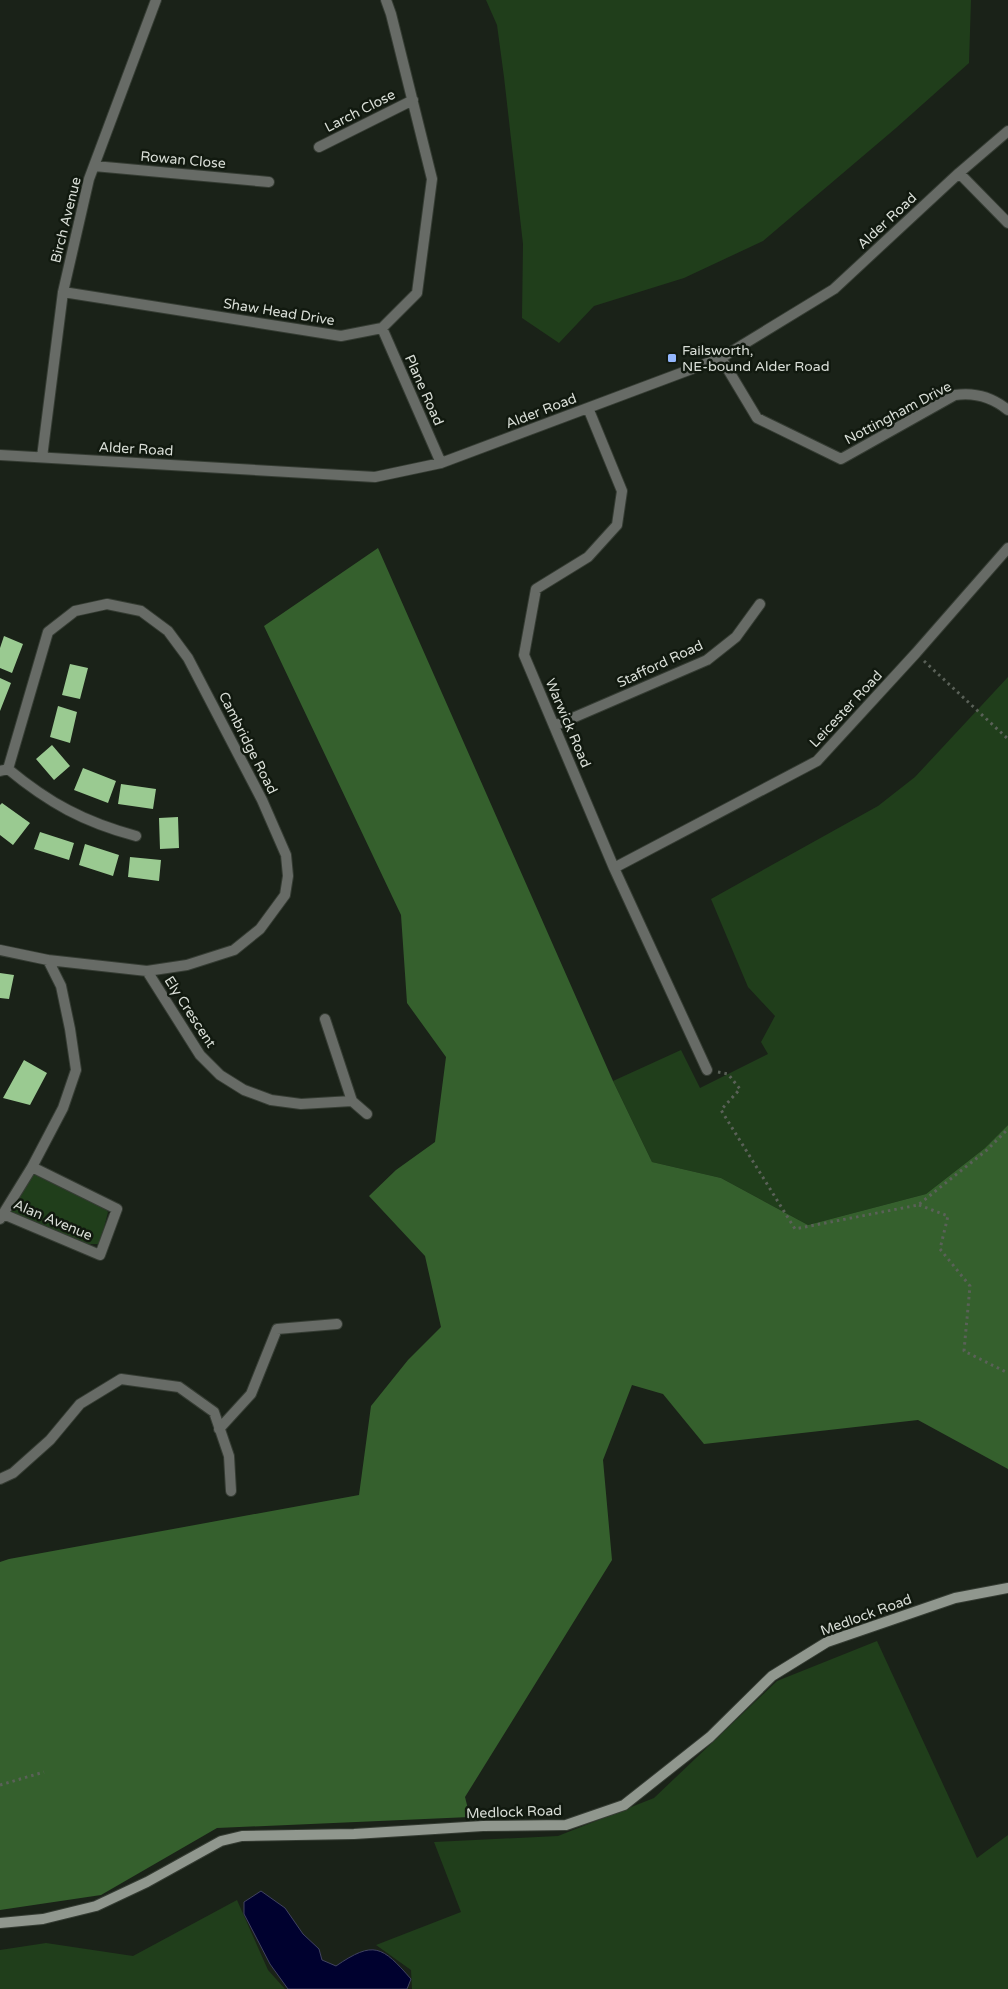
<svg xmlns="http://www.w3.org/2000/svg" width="1008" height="1989" viewBox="0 0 1008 1989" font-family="'Varela Round',sans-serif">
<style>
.green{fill:#203e1b}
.forest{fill:#35602d}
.water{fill:#00012f;stroke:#414361}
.building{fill:#9aca91}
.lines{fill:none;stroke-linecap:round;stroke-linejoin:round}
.street-casing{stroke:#353c33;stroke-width:12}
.secondary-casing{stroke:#353c33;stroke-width:12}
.path{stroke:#5a6158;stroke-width:3;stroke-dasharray:2.5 4;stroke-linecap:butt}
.street{stroke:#676b66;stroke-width:10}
.secondary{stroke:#90978e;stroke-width:10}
.poi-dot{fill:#94b7fd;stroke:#11190f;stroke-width:2}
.labels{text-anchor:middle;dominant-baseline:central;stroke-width:5;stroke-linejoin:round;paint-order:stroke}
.street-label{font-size:14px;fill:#d9ded7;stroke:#11190f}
.poi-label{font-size:14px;fill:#d9ded7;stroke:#11190f;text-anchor:start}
</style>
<rect width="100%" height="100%" fill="#1a2218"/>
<!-- green -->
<path class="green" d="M486,0H971L969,63L896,128L763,241L684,278L594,306L559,343L522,318L523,244L504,77L497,25Z
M1008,677V1125L985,1148L926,1194L808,1225L721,1178L652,1162L613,1081L681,1050L700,1088L768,1054L761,1042L775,1016L748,987L711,899L878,806L915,777Z
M32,1173L103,1206L108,1212L100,1244H86L8,1211Z
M877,1641L977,1858L1008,1835V1989H412L411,1970L376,1945L461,1912L434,1842L558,1836L654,1798L777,1681Z
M237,1900L268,1970L285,1989H0V1950L46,1943L133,1956Z"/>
<!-- forest -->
<path class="forest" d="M378,548L613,1081L652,1162L721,1178L808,1225L926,1194L985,1148L1008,1125V1469L918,1420L704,1444L663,1394L632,1385L603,1460L612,1560L465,1797L470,1817L217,1828L101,1895L0,1910V1562L9,1559L359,1495L371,1406L408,1360L441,1327L425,1256L369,1196L396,1170L435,1142L446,1057L407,1003L401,915L264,626Z"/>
<!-- water -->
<path class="water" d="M261,1891L285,1908L303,1934L319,1949L322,1960L336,1966C374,1940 382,1946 411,1979L407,1989H288L270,1964L244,1914V1902Z"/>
<!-- building -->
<path class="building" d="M4,636L23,644L12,673L0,668V648Z
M70,664L88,668L80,699L62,695Z
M0,678L11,683L0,711Z
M58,706L77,712L70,743L50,737Z
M52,745L70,766L54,780L36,759Z
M83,768L116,781L108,803L74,790Z
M121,784L156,789L153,809L118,804Z
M2,803L30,823L13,845L0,835V805Z
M178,817L179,848L160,849L159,818Z
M40,832L74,843L69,860L34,849Z
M85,844L119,855L113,876L79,865Z
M130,857L161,860L159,881L128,877Z
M0,973L14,975L9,999L0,998Z
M24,1060L47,1073L30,1105L3,1098Z"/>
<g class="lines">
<!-- street casing -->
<g class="street-casing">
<path id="street" d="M319,147L413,100
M94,166L269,182
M959,173L1008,223
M63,292L341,336L382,328L417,293L432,179L391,14L386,0
M382,328L441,463
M721,358L757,418L841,459L955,395C975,392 992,397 1008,410
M588,408L622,491L617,525L588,557L536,589L524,655L614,868L707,1070
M0,455L375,477L441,463L721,358L834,289L959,173L1008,131
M42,457L63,292L89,179L156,0
M554,726L707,660L736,637L760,604
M8,769C49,803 84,822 136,836
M0,771L8,769L48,632L75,611L107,604L141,611L168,631L188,658L262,800L286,855L288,876L285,895L260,929L234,950L187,965L147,971L48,960
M614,868L817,761L916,653L1008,548
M0,950L48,960L61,986L70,1029L76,1070L63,1108L32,1167L0,1219
M147,971L200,1055L220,1075L244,1090L271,1100L301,1104L352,1101
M325,1019L352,1101L367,1114
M3,1214L100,1255L117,1209L32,1167
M219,1429L251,1394L277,1329L337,1324
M0,1479L13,1473L50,1440L80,1404L121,1379L179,1387L214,1412L229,1456L231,1491"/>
</g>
<!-- secondary casing -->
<g class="secondary-casing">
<path id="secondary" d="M0,1923L43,1919L96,1906L147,1882L221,1841L242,1836L354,1834L483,1826L566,1825L624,1805L710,1737L772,1676L827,1642L955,1598L1008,1588"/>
</g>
<!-- path -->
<path class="path" d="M924,661L1008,739
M718,1072L728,1074L740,1089L721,1110L795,1229L918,1205L987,1150L1008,1129
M919,1205L948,1216L940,1249L970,1286L964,1351L1008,1373
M0,1785L44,1772"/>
<!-- street -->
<use href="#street" class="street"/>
<!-- secondary -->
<use href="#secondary" class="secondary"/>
</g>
<!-- markers -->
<rect class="poi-dot" x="667" y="353" width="10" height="10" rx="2.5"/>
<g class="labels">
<!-- street labels -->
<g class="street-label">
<text transform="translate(360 111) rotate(-27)">Larch Close</text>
<text transform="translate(183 160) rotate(5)">Rowan Close</text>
<text transform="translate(66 220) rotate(-76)">Birch Avenue</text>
<text transform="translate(887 221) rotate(-43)">Alder Road</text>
<text transform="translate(279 312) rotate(9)">Shaw Head Drive</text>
<text transform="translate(424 390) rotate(66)">Plane Road</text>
<text transform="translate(541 411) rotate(-21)">Alder Road</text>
<text transform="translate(898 413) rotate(-28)">Nottingham Drive</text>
<text transform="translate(136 449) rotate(3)">Alder Road</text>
<text transform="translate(660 664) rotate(-25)">Stafford Road</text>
<text transform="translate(846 709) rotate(-47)">Leicester Road</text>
<text transform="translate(568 723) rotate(67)">Warwick Road</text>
<text transform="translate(248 743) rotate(63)">Cambridge Road</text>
<text transform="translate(190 1012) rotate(57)">Ely Crescent</text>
<text transform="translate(53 1220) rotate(23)">Alan Avenue</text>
<text transform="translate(866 1615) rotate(-20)">Medlock Road</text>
<text transform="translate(514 1812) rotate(-2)">Medlock Road</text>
</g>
<!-- poi labels -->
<g class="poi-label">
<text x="682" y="350">Failsworth,<tspan x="682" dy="16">NE-bound Alder Road</tspan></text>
</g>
</g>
</svg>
